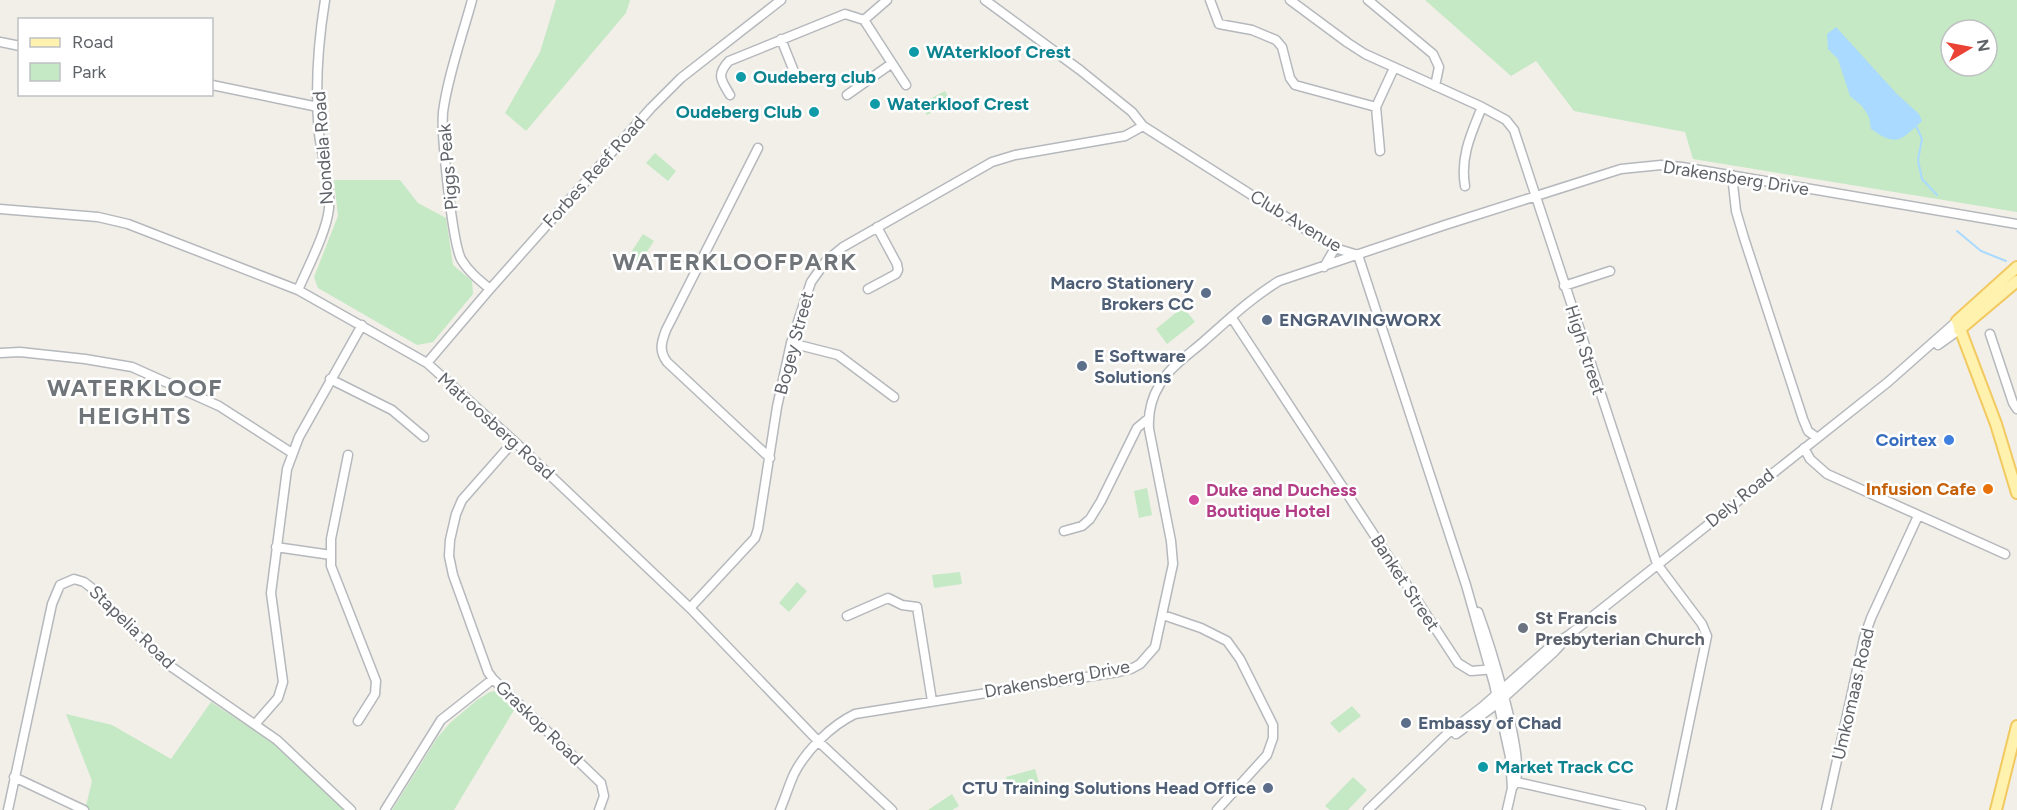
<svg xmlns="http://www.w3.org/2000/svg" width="2017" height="810" viewBox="0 0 2017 810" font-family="Figtree,sans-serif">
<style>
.green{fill:#c5e8c5;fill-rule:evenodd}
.water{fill:#aadaff}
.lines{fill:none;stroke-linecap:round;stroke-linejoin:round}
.stream{stroke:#aadaff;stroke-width:2}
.minor-casing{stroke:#b5b8bc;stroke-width:11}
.major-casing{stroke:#f2c960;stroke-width:14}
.minor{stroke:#fff;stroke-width:8}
.major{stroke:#fff2af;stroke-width:10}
.culture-dot{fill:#0f9aa8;stroke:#fff;stroke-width:2}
.service-dot{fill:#5c6f8a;stroke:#fff;stroke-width:2}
.shop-dot{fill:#3f7fe0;stroke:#fff;stroke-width:2}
.food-dot{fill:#e8710a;stroke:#fff;stroke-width:2}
.hotel-dot{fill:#d1479c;stroke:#fff;stroke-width:2}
.worship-dot{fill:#6b7280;stroke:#fff;stroke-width:2}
.labels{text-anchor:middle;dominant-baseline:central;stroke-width:5;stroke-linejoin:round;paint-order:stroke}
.culture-label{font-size:18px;font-weight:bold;fill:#0d838f;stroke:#fff;text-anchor:start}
.street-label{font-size:18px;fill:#5f6368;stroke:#fff}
.service-label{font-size:18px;font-weight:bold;fill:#4e5e75;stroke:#fff;text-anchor:start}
.shop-label{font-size:18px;font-weight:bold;fill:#366cbe;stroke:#fff;text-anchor:end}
.food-label{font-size:18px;font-weight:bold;fill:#c56008;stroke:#fff;text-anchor:end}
.hotel-label{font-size:18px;font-weight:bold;fill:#b23c85;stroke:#fff;text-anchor:start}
.worship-label{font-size:18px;font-weight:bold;fill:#5b616d;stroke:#fff;text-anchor:start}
.district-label{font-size:24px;font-weight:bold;letter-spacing:1.5px;fill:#70757a;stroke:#fff}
</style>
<rect width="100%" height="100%" fill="#f1efe8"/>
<!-- green -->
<path class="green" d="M556,0H630L626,13L526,131L505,113L540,52Z
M1425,0H2017V212L1693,159L1685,132L1574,111L1536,61L1511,76ZM1951,30H1987V66H1951Z
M945,91L951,102L927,115L920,104Z
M655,153L676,171L668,181L646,163Z
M334,180H400L418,203L446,218L453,265L472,281L473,294L433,342L417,345L318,288L314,277L338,216Z
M643,234L654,241L639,264L628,257Z
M1183,307L1195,322L1167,344L1156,329Z
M1147,488L1152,515L1139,518L1134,491Z
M960,572L962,584L934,588L932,575Z
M797,582L807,591L789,612L779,603Z
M495,691L514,710L454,810H392L437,738L450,723L477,700L490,692Z
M211,702L276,745L345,810H85L92,781L66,714L112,725L171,759Z
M1352,706L1361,716L1339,733L1330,723Z
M1035,769L1039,783L1010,792L1006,777Z
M1353,777L1367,790L1348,810H1330L1325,806Z
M952,794L959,806L952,810H928Z"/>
<!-- water -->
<path class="water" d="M1836,27L1897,94L1919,114L1922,121C1900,141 1897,147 1871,129L1869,117L1862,106L1850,96L1838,59L1828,49L1827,34Z"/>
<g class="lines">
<!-- stream -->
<path class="stream" d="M1916,126L1922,139L1918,160L1922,179L1937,195
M1957,231L1981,251L2006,261"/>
<!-- minor casing -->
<g class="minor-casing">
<path id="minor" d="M472,0C462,37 448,75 443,112C441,134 452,240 461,259C468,271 479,280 490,289
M985,0L1080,70L1132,112L1143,126L1335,248L1358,255
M1210,0L1219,24L1252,30L1276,40L1282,47L1290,78L1295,85L1376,107L1380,151
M1290,0L1348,43L1365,54L1482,107L1506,120L1514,130L1657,564L1702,624L1707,636L1671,810
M1368,0L1433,54L1439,67L1435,86
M864,20L887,0
M781,39L795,74
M0,42L20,46
M212,85L318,107
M730,95C721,80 716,75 729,61L845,14L864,20L906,85
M847,95L891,64
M1376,107L1394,68
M758,148L666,330C661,343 659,351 667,362L770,458
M1732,175L1736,211L1744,238L1803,419L1808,431L1816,437
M1465,186C1460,157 1471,134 1482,107
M0,209L98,217L128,224L298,290L427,363L514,441L690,608L819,742L892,810
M1358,255L1466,585L1494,684L1510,757L1512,788L1507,810
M1324,267L1335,248
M1564,286L1610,271
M868,289L896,274L898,270L897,264L877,227
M298,290C308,267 327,231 329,208C331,183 322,158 319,134C315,91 318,43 325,0
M1232,318L1458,663L1471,671L1496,669
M1990,334L2013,403L2017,409
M791,343L838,355L894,397
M1938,345L1959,330
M0,353L20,352L85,359L132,367L219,406L292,453
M427,363L490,289L651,108L681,78L781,0
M330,379L392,410L424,437
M514,441L462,500L456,514L450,540L449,556L453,575L488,672L493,679L601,783L604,796L599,810
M1804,448L1810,459L1827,474L2005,554
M348,455L331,539V566L376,681L375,694L358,721
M1064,531L1082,526L1090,519L1101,501L1137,428L1149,418
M276,547L331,555
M690,608L755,538L758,529L777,407L791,343L811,282L826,261L843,247L992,162L1015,155L1125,136L1143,126
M1478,612C1489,642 1524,752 1516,780C1516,783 1514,785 1512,788
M1163,615L1201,628L1227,641L1240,659L1273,725V738L1267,755L1217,810
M847,616L888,598L902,605L917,607L932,701
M256,723L278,698L283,682L271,593L287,469L299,437L362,325
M1456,734L1498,703L1554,652L1564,641
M14,777L84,810
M1512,781L1641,810
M8,810L52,604L60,585L74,579L84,582L93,589L163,661L277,740L351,810
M385,810L441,720L493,679
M780,810C785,798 789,785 794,774C806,750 832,725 855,714L1118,672L1131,669L1140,664L1155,647L1173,564L1171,541L1149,429C1148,414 1152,397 1160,384C1170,367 1188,355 1203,342C1227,321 1251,298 1279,281L1445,225L1621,169L1661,165L1682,167L2017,224
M1368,810L1448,733L1482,707L1551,646L1569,635L1888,382L1957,321
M1826,810L1864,638L1871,618L1918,516"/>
</g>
<!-- major casing -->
<g class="major-casing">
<path id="major" d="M2017,267L1957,321L1996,424L2017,493
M1959,330L2017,281
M1996,810L2017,726"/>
</g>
<!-- minor -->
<use href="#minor" class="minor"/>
<!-- major -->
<use href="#major" class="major"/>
</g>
<!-- markers -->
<g class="culture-dot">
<circle cx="914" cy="52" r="6"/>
<circle cx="741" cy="77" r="6"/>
<circle cx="875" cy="104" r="6"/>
<circle cx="814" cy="112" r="6"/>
<circle cx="1483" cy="767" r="6"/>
</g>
<g class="service-dot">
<circle cx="1206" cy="293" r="6"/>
<circle cx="1267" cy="320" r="6"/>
<circle cx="1082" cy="366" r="6"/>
<circle cx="1406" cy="723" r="6"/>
<circle cx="1268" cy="788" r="6"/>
</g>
<circle class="shop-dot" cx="1949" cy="440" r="6"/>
<circle class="food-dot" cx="1988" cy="489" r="6"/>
<circle class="hotel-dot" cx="1194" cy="500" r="6"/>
<circle class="worship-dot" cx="1523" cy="628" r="6"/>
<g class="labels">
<!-- culture labels -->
<g class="culture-label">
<text x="926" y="52">WAterkloof Crest</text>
<text x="753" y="77">Oudeberg club</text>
<text x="887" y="104">Waterkloof Crest</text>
<text x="802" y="112" text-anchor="end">Oudeberg Club</text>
<text x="1495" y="767">Market Track CC</text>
</g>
<!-- street labels -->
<g class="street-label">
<text transform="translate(323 148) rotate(-94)">Nondela Road</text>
<text transform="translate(448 167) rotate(-95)">Piggs Peak</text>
<text transform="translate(594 172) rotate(-48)">Forbes Reef Road</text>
<text transform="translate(1736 178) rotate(9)">Drakensberg Drive</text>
<text transform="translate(1296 221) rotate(31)">Club Avenue</text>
<text transform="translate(794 343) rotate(-75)">Bogey Street</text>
<text transform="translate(1585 350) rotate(72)">High Street</text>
<text transform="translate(496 426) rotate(42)">Matroosberg Road</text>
<text transform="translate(1740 498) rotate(-39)">Dely Road</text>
<text transform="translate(1405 583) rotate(57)">Banket Street</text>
<text transform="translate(132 627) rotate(44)">Stapelia Road</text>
<text transform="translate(1057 679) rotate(-10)">Drakensberg Drive</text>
<text transform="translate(1853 694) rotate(-77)">Umkomaas Road</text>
<text transform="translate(539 723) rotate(44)">Graskop Road</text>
</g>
<!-- service labels -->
<g class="service-label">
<text x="1194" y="283" text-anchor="end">Macro Stationery<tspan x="1194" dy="21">Brokers CC</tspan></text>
<text x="1279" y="320">ENGRAVINGWORX</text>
<text x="1094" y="356">E Software<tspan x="1094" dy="21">Solutions</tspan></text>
<text x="1418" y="723">Embassy of Chad</text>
<text x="1256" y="788" text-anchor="end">CTU Training Solutions Head Office</text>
</g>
<!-- shop labels -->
<g class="shop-label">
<text x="1937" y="440">Coirtex</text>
</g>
<!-- food labels -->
<g class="food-label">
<text x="1976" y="489">Infusion Cafe</text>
</g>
<!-- hotel labels -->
<g class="hotel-label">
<text x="1206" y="490">Duke and Duchess<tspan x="1206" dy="21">Boutique Hotel</tspan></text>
</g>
<!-- worship labels -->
<g class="worship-label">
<text x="1535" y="618">St Francis<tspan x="1535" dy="21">Presbyterian Church</tspan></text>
</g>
<!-- district labels -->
<g class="district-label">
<text x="735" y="261">WATERKLOOFPARK</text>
<text x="135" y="387">WATERKLOOF<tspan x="135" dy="28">HEIGHTS</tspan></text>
</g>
</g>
<!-- legend -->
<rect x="18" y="18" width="195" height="78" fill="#ffffff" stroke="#bfc1c3" stroke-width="1.5"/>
<rect x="30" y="38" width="30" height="9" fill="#fff2af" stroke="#bfc1c3" stroke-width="1.5"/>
<text x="72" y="48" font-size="18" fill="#5f6368">Road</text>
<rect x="30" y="63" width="30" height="18" fill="#c5e8c5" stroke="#bfc1c3" stroke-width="1.5"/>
<text x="72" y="78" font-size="18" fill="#5f6368">Park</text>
<!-- north arrow -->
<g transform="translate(1969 48) rotate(80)"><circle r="28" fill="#ffffff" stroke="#bfc1c3" stroke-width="1.5"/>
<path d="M0-4.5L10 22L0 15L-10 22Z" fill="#ea4335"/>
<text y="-9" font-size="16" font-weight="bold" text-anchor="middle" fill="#5f6368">N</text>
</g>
</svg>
